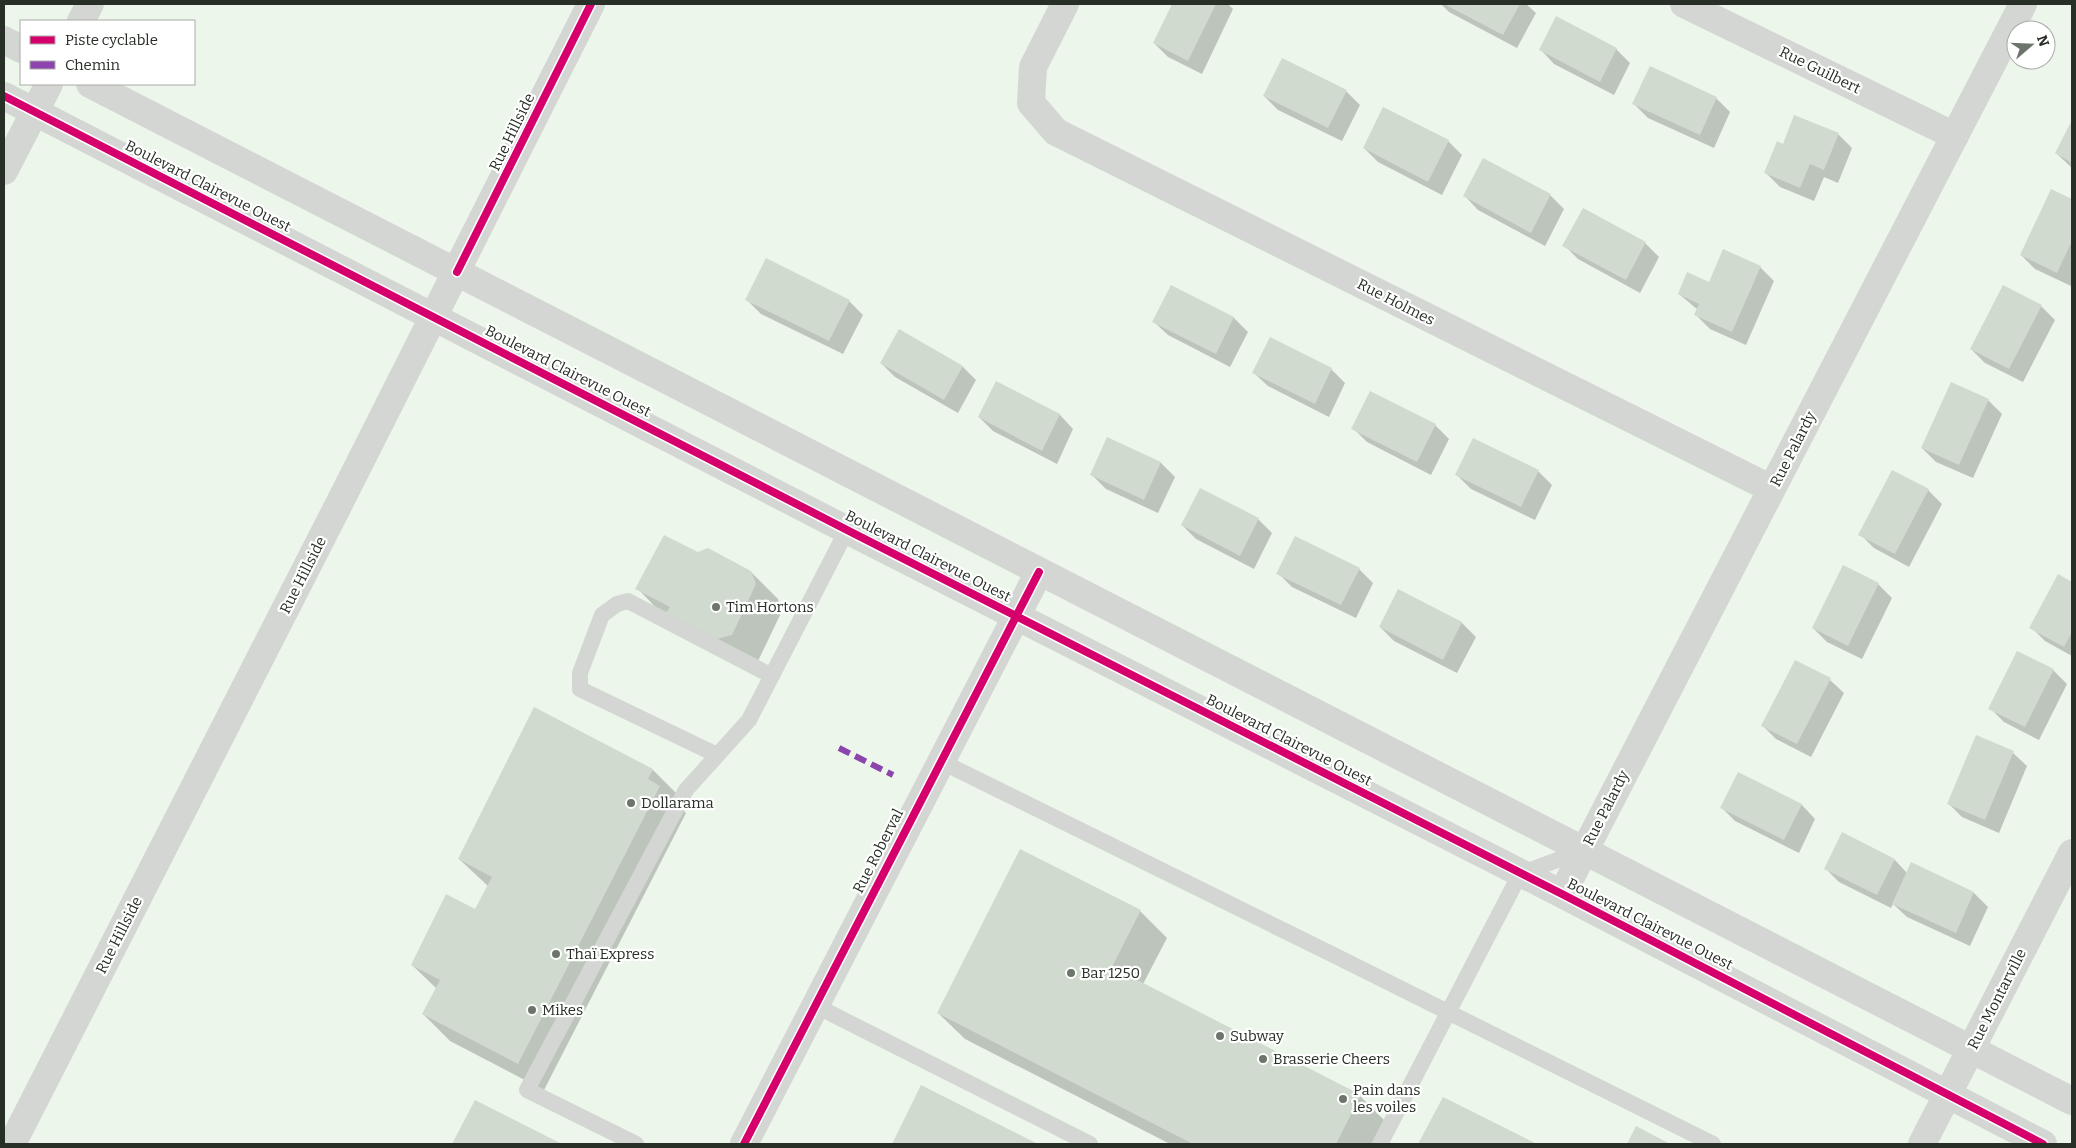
<svg xmlns="http://www.w3.org/2000/svg" width="2076" height="1148" viewBox="0 0 2076 1148" font-family="Bitter,serif">
<style>
.shadow{fill:#0003}
.building{fill:#d0dace}
.lines{fill:none;stroke-linecap:round;stroke-linejoin:round}
.service{stroke:#d4d6d3;stroke-width:16}
.minor{stroke:#d4d6d3;stroke-width:28}
.tertiary{stroke:#d4d6d3;stroke-width:28}
.quiet{stroke:#8e44ad;stroke-width:6;stroke-dasharray:12 6;stroke-linecap:butt}
.cycleway-casing{stroke:#fff;stroke-width:11}
.cycleway{stroke:#d6006c;stroke-width:8}
.poi-dot{fill:#6d756b;stroke:#fff;stroke-width:2}
.labels{text-anchor:middle;dominant-baseline:central;stroke-width:4.5;stroke-linejoin:round;paint-order:stroke}
.street-label{font-size:15px;fill:#282f26;stroke:#fff}
.poi-label{font-size:15px;fill:#282f26;stroke:#fff;text-anchor:start}
</style>
<rect width="100%" height="100%" fill="#ecf6ea"/>
<!-- shadow -->
<path class="shadow" d="M1174,4H1228L1233,9L1202,74L1168,57L1154,43Z
M1441,4H1526L1536,13L1517,48L1449,12Z
M1616,49L1630,63L1614,95L1554,64L1541,50Z
M1346,91L1360,105L1342,141L1278,110L1264,96Z
M1716,98L1730,112L1714,148L1648,118L1634,104Z
M2072,122V168L2056,153Z
M1838,134L1852,148L1838,183L1824,177L1814,201L1780,187L1766,173L1783,145Z
M1448,141L1462,155L1442,195L1378,162L1364,148Z
M2052,190L2072,200L2071,286L2035,269L2021,255Z
M1550,195L1564,209L1545,246L1478,210L1465,196Z
M1645,243L1659,257L1640,293L1578,259L1564,245Z
M1760,267L1774,281L1746,345L1710,329L1696,315L1698,310L1679,294Z
M1171,287L1234,318L1248,332L1230,367L1168,335L1154,322Z
M747,300L849,301L863,315L843,354L761,314Z
M2041,306L2055,320L2023,382L1985,363L1971,349Z
M881,363L963,367L976,380L958,413L895,377Z
M1331,369L1345,383L1329,417L1268,386L1254,373Z
M997,383L1060,415L1073,429L1057,464L993,431L979,417Z
M1988,400L2002,414L1973,478L1936,462L1922,448Z
M1435,425L1449,439L1431,475L1367,442L1353,428Z
M1108,439L1161,463L1175,477L1158,513L1106,489L1092,475Z
M1538,471L1552,485L1535,520L1471,489L1457,475Z
M1201,489L1258,519L1272,533L1254,569L1196,539L1182,525Z
M1928,490L1942,504L1909,567L1874,548L1860,534Z
M698,554L751,572L778,599L782,611L758,661L663,615L637,588Z
M1359,569L1373,583L1356,618L1292,587L1278,573Z
M2059,576L2072,583V656L2045,641L2031,627Z
M1878,584L1892,598L1862,659L1827,642L1813,628Z
M1398,591L1462,623L1476,637L1457,673L1394,641L1380,627Z
M2053,670L2067,684L2039,740L2004,722L1990,708Z
M1830,680L1844,693L1811,757L1776,739L1762,725Z
M2013,753L2027,766L1999,833L1962,817L1948,803Z
M653,770L679,796L675,803L686,813L544,1090L450,1041L423,1014L437,989L412,965L476,911L488,886L459,859Z
M1739,773L1802,805L1815,819L1799,853L1735,821L1721,807Z
M1843,834L1895,860L1907,873L1911,864L1974,893L1988,907L1970,946L1907,917L1893,904L1891,908L1839,882L1825,868Z
M1140,911L1167,938L1143,984L1360,1096L1387,1123L1376,1144H1170L965,1039L938,1013Z
M922,1087L1035,1144H893Z
M1444,1099L1534,1144H1420Z
M475,1101L560,1144H454Z"/>
<!-- building -->
<path class="building" d="M1172,4H1216L1188,61L1153,43Z
M1444,4H1520L1503,35Z
M1556,16L1617,48L1600,82L1539,50Z
M1282,58L1347,90L1328,128L1263,96Z
M1650,66L1717,97L1700,135L1632,104Z
M1383,107L1449,140L1428,182L1363,148Z
M1794,115L1839,133L1824,170L1810,164L1800,188L1764,173L1777,141L1783,144Z
M2072,120V163L2055,153Z
M1483,158L1551,194L1531,233L1463,196Z
M2051,189L2072,199V241L2057,273L2020,255Z
M1583,208L1646,242L1626,280L1562,246Z
M1723,249L1761,266L1732,332L1694,315L1699,304L1678,294L1687,272L1709,282Z
M766,258L850,300L829,341L745,300Z
M1171,285L1234,317L1216,354L1152,322Z
M2003,285L2042,305L2009,369L1970,349Z
M899,329L963,366L944,400L880,363Z
M1270,337L1332,368L1315,404L1252,373Z
M996,381L1060,414L1042,451L978,417Z
M1951,382L1989,399L1959,465L1921,448Z
M1370,391L1436,424L1417,462L1351,429Z
M1107,437L1161,462L1144,500L1090,475Z
M1473,438L1539,470L1521,507L1455,475Z
M1892,470L1929,489L1895,554L1858,535Z
M1200,488L1259,518L1240,556L1181,525Z
M664,535L698,552L708,548L751,571L756,584L732,635L717,639L666,613L670,607L635,589Z
M1295,536L1360,568L1341,605L1276,574Z
M1843,565L1879,583L1848,646L1812,628Z
M2058,574L2072,582V632L2064,647L2029,628Z
M1398,589L1462,622L1443,660L1379,627Z
M2017,651L2054,669L2025,727L1988,709Z
M1795,660L1831,678L1797,744L1761,726Z
M534,707L653,769L648,779L660,786L518,1064L422,1014L440,980L411,965L446,894L475,909L492,877L458,859Z
M1976,735L2014,751L1985,820L1947,804Z
M1738,772L1802,804L1784,840L1720,808Z
M1842,832L1895,859L1877,895L1824,869Z
M1020,849L1141,910L1112,967L1361,1095L1336,1144H1193L937,1013Z
M1911,862L1974,892L1956,933L1892,904Z
M921,1085L1038,1144H892Z
M1443,1097L1537,1144H1418Z
M475,1100L562,1144H452Z
M1636,1126L1670,1144H1627Z"/>
<g class="lines">
<!-- service -->
<path class="service" d="M717,755L580,689V673L602,615L617,604L628,601L772,676
M940,761C1198,889 1456,1014 1713,1144
M814,1005L1090,1144
M636,1144L527,1090L686,790L749,720L847,530
M1380,1144L1520,874L1584,850"/>
<!-- minor -->
<path class="minor" d="M1065,4L1033,67L1031,103L1056,132L1772,489
M1684,4L1955,136
M81,21L90,4
M4,171L49,84
M1562,894L2023,4
M12,1144L341,500L591,4
M744,1144L1039,572"/>
<!-- tertiary -->
<path class="tertiary" d="M4,40L21,49
M90,84L2072,1101
M4,96L847,530L1562,894L2043,1144
M1922,1144L2072,853"/>
<!-- quiet -->
<path class="quiet" d="M839,748L893,775"/>
<!-- cycleway casing -->
<g class="cycleway-casing">
<path id="cycleway" d="M4,96L847,530L1562,894L2043,1144
M457,272L591,4
M744,1144L1039,572"/>
</g>
<!-- cycleway -->
<use href="#cycleway" class="cycleway"/>
</g>
<!-- markers -->
<g class="poi-dot">
<circle cx="716" cy="607" r="5"/>
<circle cx="631" cy="803" r="5"/>
<circle cx="556" cy="954" r="5"/>
<circle cx="1071" cy="973" r="5"/>
<circle cx="532" cy="1010" r="5"/>
<circle cx="1220" cy="1036" r="5"/>
<circle cx="1263" cy="1059" r="5"/>
<circle cx="1343" cy="1099" r="5"/>
</g>
<g class="labels">
<!-- street labels -->
<g class="street-label">
<text transform="translate(1820 70) rotate(26)">Rue Guilbert</text>
<text transform="translate(512 132) rotate(-64)">Rue Hillside</text>
<text transform="translate(208 186) rotate(27)">Boulevard Clairevue Ouest</text>
<text transform="translate(1396 302) rotate(27)">Rue Holmes</text>
<text transform="translate(568 371) rotate(27)">Boulevard Clairevue Ouest</text>
<text transform="translate(1793 449) rotate(-63)">Rue Palardy</text>
<text transform="translate(928 556) rotate(27)">Boulevard Clairevue Ouest</text>
<text transform="translate(303 575) rotate(-63)">Rue Hillside</text>
<text transform="translate(1289 740) rotate(27)">Boulevard Clairevue Ouest</text>
<text transform="translate(1606 808) rotate(-63)">Rue Palardy</text>
<text transform="translate(878 851) rotate(-63)">Rue Roberval</text>
<text transform="translate(1650 924) rotate(27)">Boulevard Clairevue Ouest</text>
<text transform="translate(119 935) rotate(-63)">Rue Hillside</text>
<text transform="translate(1997 999) rotate(-63)">Rue Montarville</text>
</g>
<!-- poi labels -->
<g class="poi-label">
<text x="726" y="607">Tim Hortons</text>
<text x="641" y="803">Dollarama</text>
<text x="566" y="954">Thaï Express</text>
<text x="1081" y="973">Bar 1250</text>
<text x="542" y="1010">Mikes</text>
<text x="1230" y="1036">Subway</text>
<text x="1273" y="1059">Brasserie Cheers</text>
<text x="1353" y="1090">Pain dans<tspan x="1353" dy="17">les voiles</tspan></text>
</g>
</g>
<!-- border -->
<rect width="2076" height="1148" fill="none" stroke="#282f26" stroke-width="10"/>
<!-- legend -->
<rect x="20" y="20" width="175" height="65" fill="#ffffff" stroke="#a9aca8"/>
<rect x="30" y="36" width="25" height="8" fill="#d6006c" stroke="#a9aca8"/>
<text x="65" y="45" font-size="15" fill="#282f26">Piste cyclable</text>
<rect x="30" y="61" width="25" height="8" fill="#8e44ad" stroke="#a9aca8"/>
<text x="65" y="70" font-size="15" fill="#282f26">Chemin</text>
<!-- north arrow -->
<g transform="translate(2031 45) rotate(71)"><circle r="24" fill="#ffffff" stroke="#a9aca8"/>
<path d="M0-4L9 19L0 12L-9 19Z" fill="#6d756b"/>
<text y="-8" font-size="14" font-weight="bold" text-anchor="middle" fill="#282f26">N</text>
</g>
</svg>
